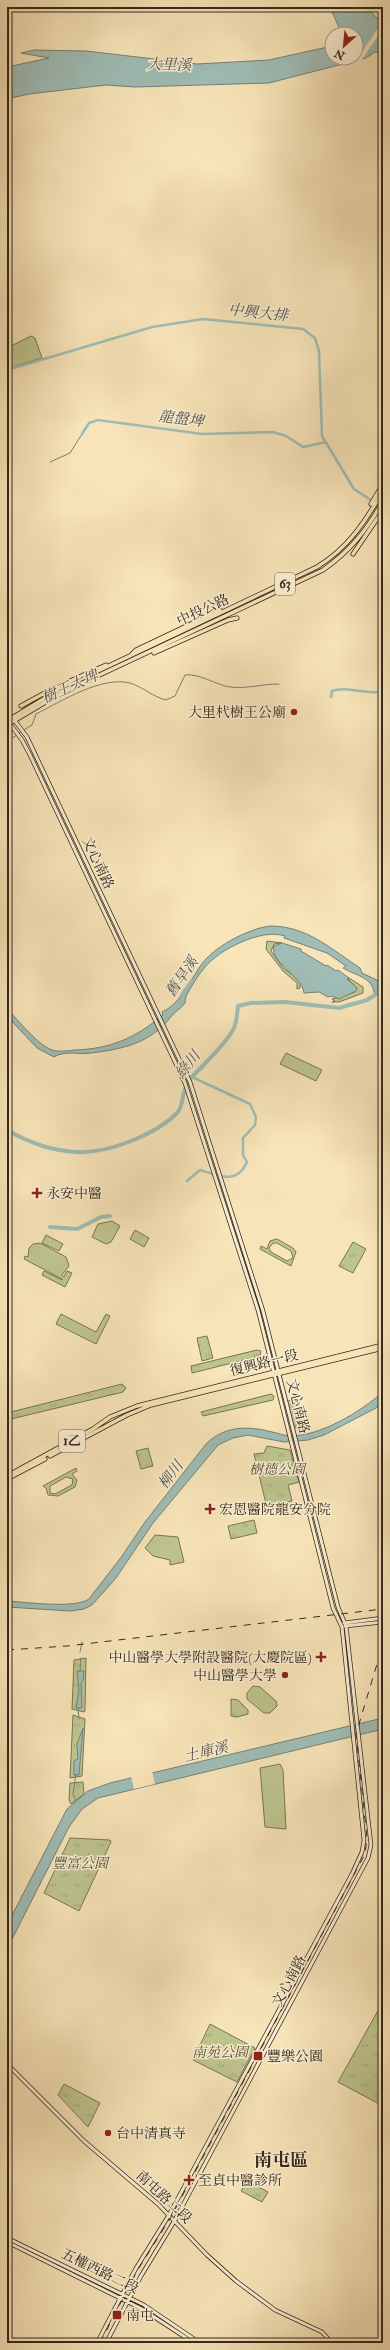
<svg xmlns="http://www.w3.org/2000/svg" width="390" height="2350" viewBox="0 0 390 2350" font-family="'IM FELL Double Pica','Noto Serif TC',serif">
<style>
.green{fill:#bec48e;stroke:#787654;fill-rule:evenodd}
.park{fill:url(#park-tufts);stroke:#787654}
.water{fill:#9fbdb6;stroke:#748178}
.pier{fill:#f7e4b8}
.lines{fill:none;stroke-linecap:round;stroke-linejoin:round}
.stream{stroke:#748178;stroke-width:1}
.canal{stroke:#9fbdb6;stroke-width:2.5}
.river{stroke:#9fbdb6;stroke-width:4}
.secondary-casing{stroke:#33281b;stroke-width:4.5}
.primary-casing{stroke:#33281b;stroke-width:5}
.secondary{stroke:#faedd1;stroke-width:3}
.primary{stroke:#f7e4b8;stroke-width:3.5}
.rail{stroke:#33281b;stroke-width:1;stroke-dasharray:7 7;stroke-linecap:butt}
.poi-dot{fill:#8f2418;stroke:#faedd1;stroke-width:1.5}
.labels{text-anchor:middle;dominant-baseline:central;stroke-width:3;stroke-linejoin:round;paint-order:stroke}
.shield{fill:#faedd1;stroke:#6f6352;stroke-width:1}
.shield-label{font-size:13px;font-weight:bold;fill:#33281b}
.street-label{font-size:14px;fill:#33281b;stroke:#faedd1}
.poi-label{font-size:14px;fill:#33281b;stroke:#faedd1;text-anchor:start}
.park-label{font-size:14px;font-style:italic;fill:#564f38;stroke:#faedd1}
.water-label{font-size:15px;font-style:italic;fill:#53554a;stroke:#faedd1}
.district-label{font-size:18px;font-weight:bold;fill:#33281b;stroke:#faedd1}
</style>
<defs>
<pattern id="park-tufts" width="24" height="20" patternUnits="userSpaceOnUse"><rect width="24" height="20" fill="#bec48e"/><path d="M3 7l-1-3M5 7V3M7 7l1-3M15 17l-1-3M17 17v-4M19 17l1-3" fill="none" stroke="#a4a87a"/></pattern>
</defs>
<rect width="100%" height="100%" fill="#f7e4b8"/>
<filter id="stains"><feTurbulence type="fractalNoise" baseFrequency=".005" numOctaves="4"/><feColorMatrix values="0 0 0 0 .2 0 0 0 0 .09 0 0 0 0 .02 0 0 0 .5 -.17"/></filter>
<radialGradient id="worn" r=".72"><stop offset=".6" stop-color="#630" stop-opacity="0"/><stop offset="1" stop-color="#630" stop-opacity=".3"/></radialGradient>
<!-- green -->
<path class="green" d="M31,336L35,338L42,358L7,369V348Z
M267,941L282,943L274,944L271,951L283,968L300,981V988L297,989V983L283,971L266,949Z
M349,978L363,987V993L339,1002H332L335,1001L332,999L355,992L357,988L348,979Z
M286,1053L322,1070L316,1081L280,1064Z
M112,1221L120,1226L111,1242L106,1244L92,1237L98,1224Z
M135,1230L149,1238L144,1247L130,1239Z
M46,1235L63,1244L59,1251L42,1243Z
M277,1239L293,1248L296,1252L291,1266L260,1249L261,1246L267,1249L270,1241ZM273,1243H277L291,1251L293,1258L287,1261L271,1252L269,1248Z
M40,1243L66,1257L69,1266L62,1275L64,1277L67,1271L72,1273L65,1287L42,1275L44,1271L62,1280V1279L24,1259L25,1256L28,1257L29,1248L33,1244Z
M61,1314L96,1332L106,1314L110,1316L96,1344L56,1324Z
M76,1468L77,1471L72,1474L77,1480L75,1487L58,1496L48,1495L46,1488L43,1486ZM66,1477L73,1479L72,1485L55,1494L50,1493V1486Z
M155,1535L178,1537L184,1562L170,1565V1560L153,1556L145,1548Z
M253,1686L260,1687L276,1701L277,1706L270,1713H264L247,1699V1693Z
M280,1764L283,1770L286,1829L265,1827L260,1768Z"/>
<!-- park -->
<path class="park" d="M353,1242L366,1249L353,1273L339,1266Z
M207,1336L213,1358L202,1361L197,1338Z
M257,1350L261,1351L260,1356L192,1373L191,1366Z
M122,1384L126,1388L123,1392L7,1420V1413Z
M271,1394L274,1396L273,1400L203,1416L201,1412Z
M297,1399L302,1427L294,1428L287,1401Z
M267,1446L290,1450L299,1482L288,1485L292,1501L267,1508L254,1454L264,1453Z
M148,1448L153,1466L141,1469L136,1451Z
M254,1520L257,1533L231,1539L228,1526Z
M86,1658L85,1711L84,1712L72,1709L74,1660Z
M231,1699L238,1700L248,1710V1714L237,1717L231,1716Z
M73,1715L85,1719L82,1776L70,1778Z
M83,1782L84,1794L71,1804L69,1800L70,1783Z
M70,1838L110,1840L111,1842L79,1911L44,1893Z
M380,2007L383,2008V2106L338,2082Z
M210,2024L255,2048L237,2082L193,2060Z
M64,2084L100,2103L88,2127L58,2095Z
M247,2181L268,2192L262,2202L241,2191Z"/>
<!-- water -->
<path class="water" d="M330,7H366L383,24V53L375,52L366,58L269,83L135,87L106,85L29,94L7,99V67L49,58L21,53L34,50L86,51L197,64L269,60L332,46V58H356V34H342Z
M270,926C307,926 331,949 360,968L362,973L383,983V996L374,992C372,977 354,975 343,968L346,966L327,953L284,938L285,936C262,928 220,949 205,967C197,976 192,986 186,996L185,1003C181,1009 174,1012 170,1018C149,1044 122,1049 91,1053C79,1055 64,1050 54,1057L37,1048L7,1016V1009C18,1020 38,1045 52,1050C59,1052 67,1051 74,1050C111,1049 135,1038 163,1015L162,1012C179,1005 189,983 199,968C211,948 247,929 270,926Z
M282,943L301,949V951L326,966L327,965L336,971L338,970L349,978L347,979L357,988L356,991L339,999L332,996L328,997L319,992L304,993C303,977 269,962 274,946Z
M383,1392V1402L376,1408L324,1435L308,1440L284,1442L248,1435L233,1438L218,1445L153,1523L116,1578L92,1605L84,1609L70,1611L7,1607V1601C25,1602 75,1609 89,1599L122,1556L145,1522L206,1444C225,1425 249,1426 272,1432C278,1433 285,1436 290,1436C321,1436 360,1412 383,1392Z
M77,1671H84L83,1681L81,1683L82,1708H76L79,1690Z
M383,1718V1729L98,1798L82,1809L69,1827L7,1949V1925L67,1809L88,1791L110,1783Z
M83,1728L79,1775H74V1761L78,1759L77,1744Z"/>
<!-- pier -->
<path class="pier" d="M383,21V28L361,61L355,62Z
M152,1771L155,1784L134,1789L131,1776Z"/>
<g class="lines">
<!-- stream -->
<path class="stream" d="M50,462L70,453L82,434
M19,733L32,725L36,714C62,701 101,676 130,683C143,687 153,697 166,700L175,696L185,675C199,673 216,685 230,687C248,689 261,684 279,684
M7,741L17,735
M80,1652L82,1642
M80,1671L81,1658
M78,1708L79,1719
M76,1774L73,1794L76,1800"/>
<!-- canal -->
<path class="canal" d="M7,370L152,327L203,319L303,329L315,338L319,351L322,436L354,489L383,508
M82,434L89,423L98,420L202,434L273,432L286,436L303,447L326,442
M331,697L332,691C348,685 367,696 383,691
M187,1181L200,1170C219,1176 237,1185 247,1162L243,1155V1138L255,1125L256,1117L250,1104L192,1077"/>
<!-- river -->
<path class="river" d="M182,995L192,981
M7,1130C28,1142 52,1151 76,1152C107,1154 155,1135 177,1113C185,1105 180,1091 191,1078C205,1063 223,1047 233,1030C237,1023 237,1013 238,1006L251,1003L285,1002L339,1008L367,1000L383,990
M50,1227L77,1229L101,1217L110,1216"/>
<!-- secondary casing -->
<g class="secondary-casing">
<path id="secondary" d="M15,721L27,737L190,1082L263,1311L338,1607L346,1626L371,1845L368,1858L175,2220L141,2276L106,2343
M10,724L22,740L30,755L185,1083L258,1310L333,1608L342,1627L364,1840L362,1852L352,1874L169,2215L135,2270L97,2343
M344,1623L383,1618
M345,1626L383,1622
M7,2064L84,2141L158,2204L207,2255L236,2281L275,2310L322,2332L332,2343
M7,2238L144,2305L200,2343
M7,2242L142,2309L194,2343"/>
</g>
<!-- primary casing -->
<g class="primary-casing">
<path id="primary" d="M371,504L383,484
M353,554L383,510
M154,653L228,620L237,618
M132,654L136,650L220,610
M21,706L52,689L106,665
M7,721L60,689L317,567C348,548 365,522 383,491
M7,725L59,694L323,570C350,551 367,530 383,501
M50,1456L127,1415L151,1405L383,1348
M7,1476L93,1429L110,1417L137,1406L383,1345
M7,1479L45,1459"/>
</g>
<!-- secondary -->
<use href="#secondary" class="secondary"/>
<!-- primary -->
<use href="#primary" class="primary"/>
<!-- rail -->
<path class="rail" d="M7,1650L67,1646L383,1609
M100,2343L137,2271L171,2217L365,1854L367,1838L356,1734L383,1644"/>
</g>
<!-- markers -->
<g class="poi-dot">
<circle cx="294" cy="712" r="4"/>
<path d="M35 1187h4v4h4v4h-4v4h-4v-4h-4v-4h4z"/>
<path d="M208 1503h4v4h4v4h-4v4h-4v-4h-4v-4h4z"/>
<path d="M319 1651h4v4h4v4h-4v4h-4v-4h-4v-4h4z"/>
<circle cx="285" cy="1675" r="4"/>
<rect x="253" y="2051" width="10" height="10" rx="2"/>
<circle cx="108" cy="2133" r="4"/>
<path d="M187 2174h4v4h4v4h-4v4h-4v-4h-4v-4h4z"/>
<rect x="112" y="2310" width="10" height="10" rx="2"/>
</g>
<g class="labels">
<!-- shield labels -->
<g class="shield">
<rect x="275" y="573" width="20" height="22" rx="3"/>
<rect x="59" y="1430" width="26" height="22" rx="3"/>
</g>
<g class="shield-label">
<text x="285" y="584">63</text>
<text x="72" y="1441">1乙</text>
</g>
<!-- street labels -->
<g class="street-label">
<text transform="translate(203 610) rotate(-25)">中投公路</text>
<text transform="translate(98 863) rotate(65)">文心南路</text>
<text transform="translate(264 1363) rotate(-14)">復興路一段</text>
<text transform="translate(298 1406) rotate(76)">文心南路</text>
<text transform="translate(289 1981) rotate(-62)">文心南路</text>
<text transform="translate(164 2197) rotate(43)">南屯路二段</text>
<text transform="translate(100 2271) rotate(26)">五權西路二段</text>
</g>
<!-- poi labels -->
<g class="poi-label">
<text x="286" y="712" text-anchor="end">大里杙樹王公廟</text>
<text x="46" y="1193">永安中醫</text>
<text x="219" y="1509">宏恩醫院龍安分院</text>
<text x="312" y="1657" text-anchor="end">中山醫學大學附設醫院(大慶院區)</text>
<text x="277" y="1675" text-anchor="end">中山醫學大學</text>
<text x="267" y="2056">豐樂公園</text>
<text x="116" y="2133">台中清真寺</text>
<text x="198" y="2180">至貞中醫診所</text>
<text x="126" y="2315">南屯</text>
</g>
<!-- park labels -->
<g class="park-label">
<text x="277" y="1469">樹德公園</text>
<text x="80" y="1863">豐富公園</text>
<text x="220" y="2052">南苑公園</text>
</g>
<!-- water labels -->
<g class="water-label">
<text transform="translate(169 65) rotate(1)">大里溪</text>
<text transform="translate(258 313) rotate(6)">中興大排</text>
<text transform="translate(181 419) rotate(7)">龍盤埤</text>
<text transform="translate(70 687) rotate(-24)">樹王大埤</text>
<text transform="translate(182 977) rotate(-55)">舊旱溪</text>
<text transform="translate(188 1065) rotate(-52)">綠川</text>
<text transform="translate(171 1475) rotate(-53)">柳川</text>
<text transform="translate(206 1752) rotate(-13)">土庫溪</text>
</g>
<!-- district labels -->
<g class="district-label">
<text x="281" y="2160">南屯區</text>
</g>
</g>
<!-- margin -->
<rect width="390" height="2350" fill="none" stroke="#f7e4b8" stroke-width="24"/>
<rect x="8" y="8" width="374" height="2334" fill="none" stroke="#33281b" stroke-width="2"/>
<rect x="12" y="12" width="366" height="2326" fill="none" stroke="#33281b"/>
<!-- north arrow -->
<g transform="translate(344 46) rotate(207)"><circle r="19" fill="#faedd1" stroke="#aa9e88"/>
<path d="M0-3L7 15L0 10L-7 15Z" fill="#8f2418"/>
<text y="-6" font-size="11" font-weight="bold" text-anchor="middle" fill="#33281b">N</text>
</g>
<rect width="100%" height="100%" filter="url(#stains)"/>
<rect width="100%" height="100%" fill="url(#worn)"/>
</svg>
